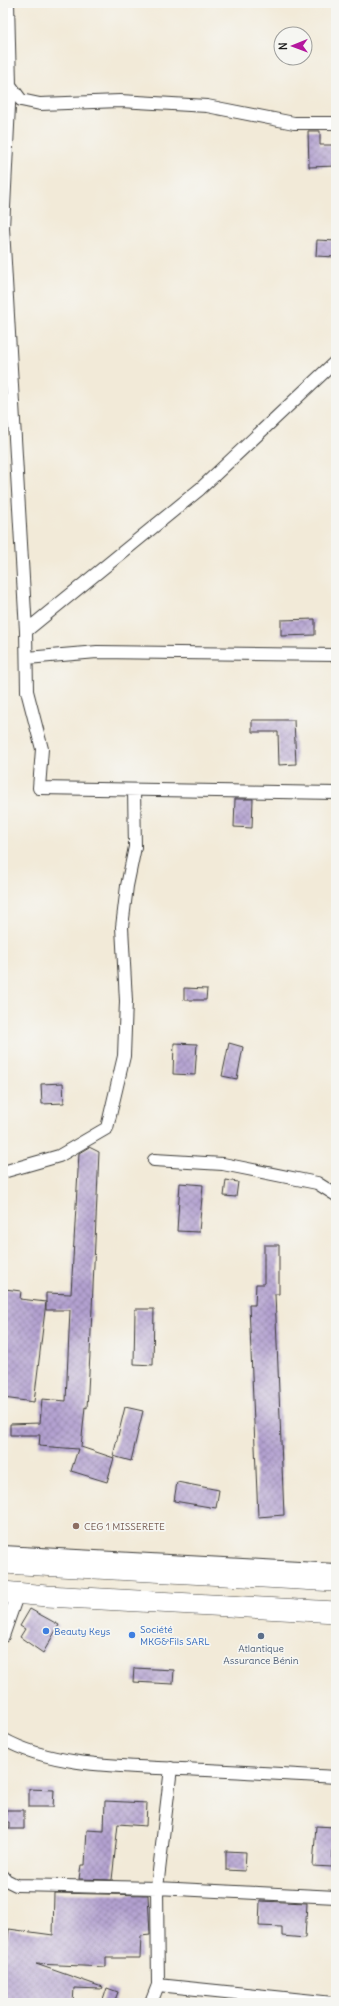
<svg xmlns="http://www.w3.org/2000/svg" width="339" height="2006" viewBox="0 0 339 2006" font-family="Delius,sans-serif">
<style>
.building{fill:url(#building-cross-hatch)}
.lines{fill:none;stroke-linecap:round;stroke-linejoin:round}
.street-casing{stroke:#3c3b38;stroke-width:14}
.highway-casing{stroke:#3c3b38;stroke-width:22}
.street{stroke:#fff;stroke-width:12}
.highway{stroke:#fff;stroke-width:21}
.education-dot{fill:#8d6e63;stroke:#f6f6f2;stroke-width:1.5}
.shop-dot{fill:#3f7fe0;stroke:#f6f6f2;stroke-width:1.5}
.service-dot{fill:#5c6f8a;stroke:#f6f6f2;stroke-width:1.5}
.labels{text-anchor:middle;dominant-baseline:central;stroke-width:3.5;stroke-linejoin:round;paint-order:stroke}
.education-label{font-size:10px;fill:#785e54;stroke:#f6f6f2;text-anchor:start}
.shop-label{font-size:10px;fill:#366cbe;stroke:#f6f6f2;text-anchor:start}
.service-label{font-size:10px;fill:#4e5e75;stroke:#f6f6f2}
</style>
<defs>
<pattern id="building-cross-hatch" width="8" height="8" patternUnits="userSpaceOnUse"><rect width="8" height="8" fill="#b3a1d0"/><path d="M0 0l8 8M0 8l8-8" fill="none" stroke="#9182a8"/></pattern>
</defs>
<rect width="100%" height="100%" fill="#f6f6f2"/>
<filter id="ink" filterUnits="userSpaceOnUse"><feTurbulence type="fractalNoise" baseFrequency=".025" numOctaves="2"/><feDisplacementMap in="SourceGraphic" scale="8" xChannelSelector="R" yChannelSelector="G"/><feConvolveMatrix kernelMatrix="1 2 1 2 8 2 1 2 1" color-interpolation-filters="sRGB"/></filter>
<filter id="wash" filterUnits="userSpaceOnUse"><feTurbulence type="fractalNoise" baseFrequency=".012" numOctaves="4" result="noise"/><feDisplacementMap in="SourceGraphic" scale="16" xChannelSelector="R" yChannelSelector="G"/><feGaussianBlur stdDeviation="0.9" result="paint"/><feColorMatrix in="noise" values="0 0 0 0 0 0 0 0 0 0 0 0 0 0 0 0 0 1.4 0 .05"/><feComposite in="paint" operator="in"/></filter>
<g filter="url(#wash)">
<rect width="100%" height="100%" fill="#f2ead8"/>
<g id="blocks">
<!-- building -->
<path class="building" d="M308,131H320V145H336V166L309,167Z
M317,240L336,241V257L316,256Z
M315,619V635L281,636V620Z
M252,720H294L296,764L279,765L278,732H252Z
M235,799H253L252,828L234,827Z
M184,988L207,989L206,1000H184Z
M174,1043L197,1044L195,1075L173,1074Z
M229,1043L243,1047L237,1079L222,1076Z
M63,1083L64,1103L42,1104L41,1084Z
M89,1147L99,1152L90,1354L87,1408L85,1407L81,1447L114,1458L107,1482L71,1471L78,1449L39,1446L40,1435H10V1424L40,1423L42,1399L66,1401L70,1310H46V1293L71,1294L79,1153Z
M226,1180L238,1182L236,1197L224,1196Z
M180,1183L203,1185L199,1232L177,1231Z
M264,1245H279V1294H275L284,1515L258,1517L249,1305H255L256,1284H264Z
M5,1289L21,1291L20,1299L46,1302L34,1402L3,1398V1301Z
M135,1309H154L153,1365L134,1364Z
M125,1407L143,1411L131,1461L113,1456Z
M177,1482L219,1490L216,1508L174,1501Z
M30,1609L59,1625L43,1653L20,1637L25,1629L20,1626Z
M134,1668L174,1670L173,1684L133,1682Z
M29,1789L54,1790L53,1807H29Z
M105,1801L147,1803L146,1826L118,1824L112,1880L79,1879L81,1865H85L87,1830L104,1831Z
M6,1810H24V1829H9V1822H6Z
M316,1826L334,1827L332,1867L313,1866Z
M226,1851L246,1852L245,1871L226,1870Z
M54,1893L148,1895L150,1935L141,1936L140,1958H106V1967L36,1964L102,1987L101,1989L74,1988L73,2003H15L3,2000V1961H5L9,1929L53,1935Z
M260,1901L307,1903L305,1938L282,1936V1927L259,1926Z
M107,1988L118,1992L114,2003H102Z"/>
</g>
</g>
<g filter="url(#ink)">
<use href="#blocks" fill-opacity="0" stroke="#3c3b38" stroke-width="1"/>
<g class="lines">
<!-- street casing -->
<g class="street-casing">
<path id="street" d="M8,3L10,85L21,100L40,104L120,101L207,106L294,123H336
M10,85L3,228L26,631L27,691L42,749L39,788L336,793
M26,631L200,489L336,361
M27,658L97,652L336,655
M154,1160L223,1164L317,1183L336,1195
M3,1172L59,1156L107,1128L124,1056L126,1001L122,927L127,886L135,847L134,790
M3,1552L336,1570
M3,1636L18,1593
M3,1739C52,1767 125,1766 181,1769C233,1771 284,1774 336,1777
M3,1876L6,1880L16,1885L157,1888L336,1897
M158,1985L333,2003
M151,2003L158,1985L157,1888L171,1768"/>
</g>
<!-- highway casing -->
<g class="highway-casing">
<path id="highway" d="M3,1563L336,1581
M3,1592L47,1596L336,1612"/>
</g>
<!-- street -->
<use href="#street" class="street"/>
<!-- highway -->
<use href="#highway" class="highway"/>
</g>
</g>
<!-- markers -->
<circle class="education-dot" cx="76" cy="1526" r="4"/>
<g class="shop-dot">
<circle cx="46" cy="1631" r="4"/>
<circle cx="132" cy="1635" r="4"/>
</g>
<circle class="service-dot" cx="261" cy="1636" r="4"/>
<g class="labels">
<!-- education labels -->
<g class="education-label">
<text x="84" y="1526">CEG 1 MISSERETE</text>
</g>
<!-- shop labels -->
<g class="shop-label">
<text x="140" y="1629">Société<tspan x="140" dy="12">MKG&amp;Fils SARL</tspan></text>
<text x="54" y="1631">Beauty Keys</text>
</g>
<!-- service labels -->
<g class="service-label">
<text x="261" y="1648">Atlantique<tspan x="261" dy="12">Assurance Bénin</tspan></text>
</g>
</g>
<!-- margin -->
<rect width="339" height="2006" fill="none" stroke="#f6f6f2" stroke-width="16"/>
<!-- north arrow -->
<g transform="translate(293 46) rotate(269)"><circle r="19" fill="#f6f6f2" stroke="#9f9f9c"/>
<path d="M0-3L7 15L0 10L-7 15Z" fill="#b5179e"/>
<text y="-6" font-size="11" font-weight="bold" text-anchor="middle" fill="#1c1c1c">N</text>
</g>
</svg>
